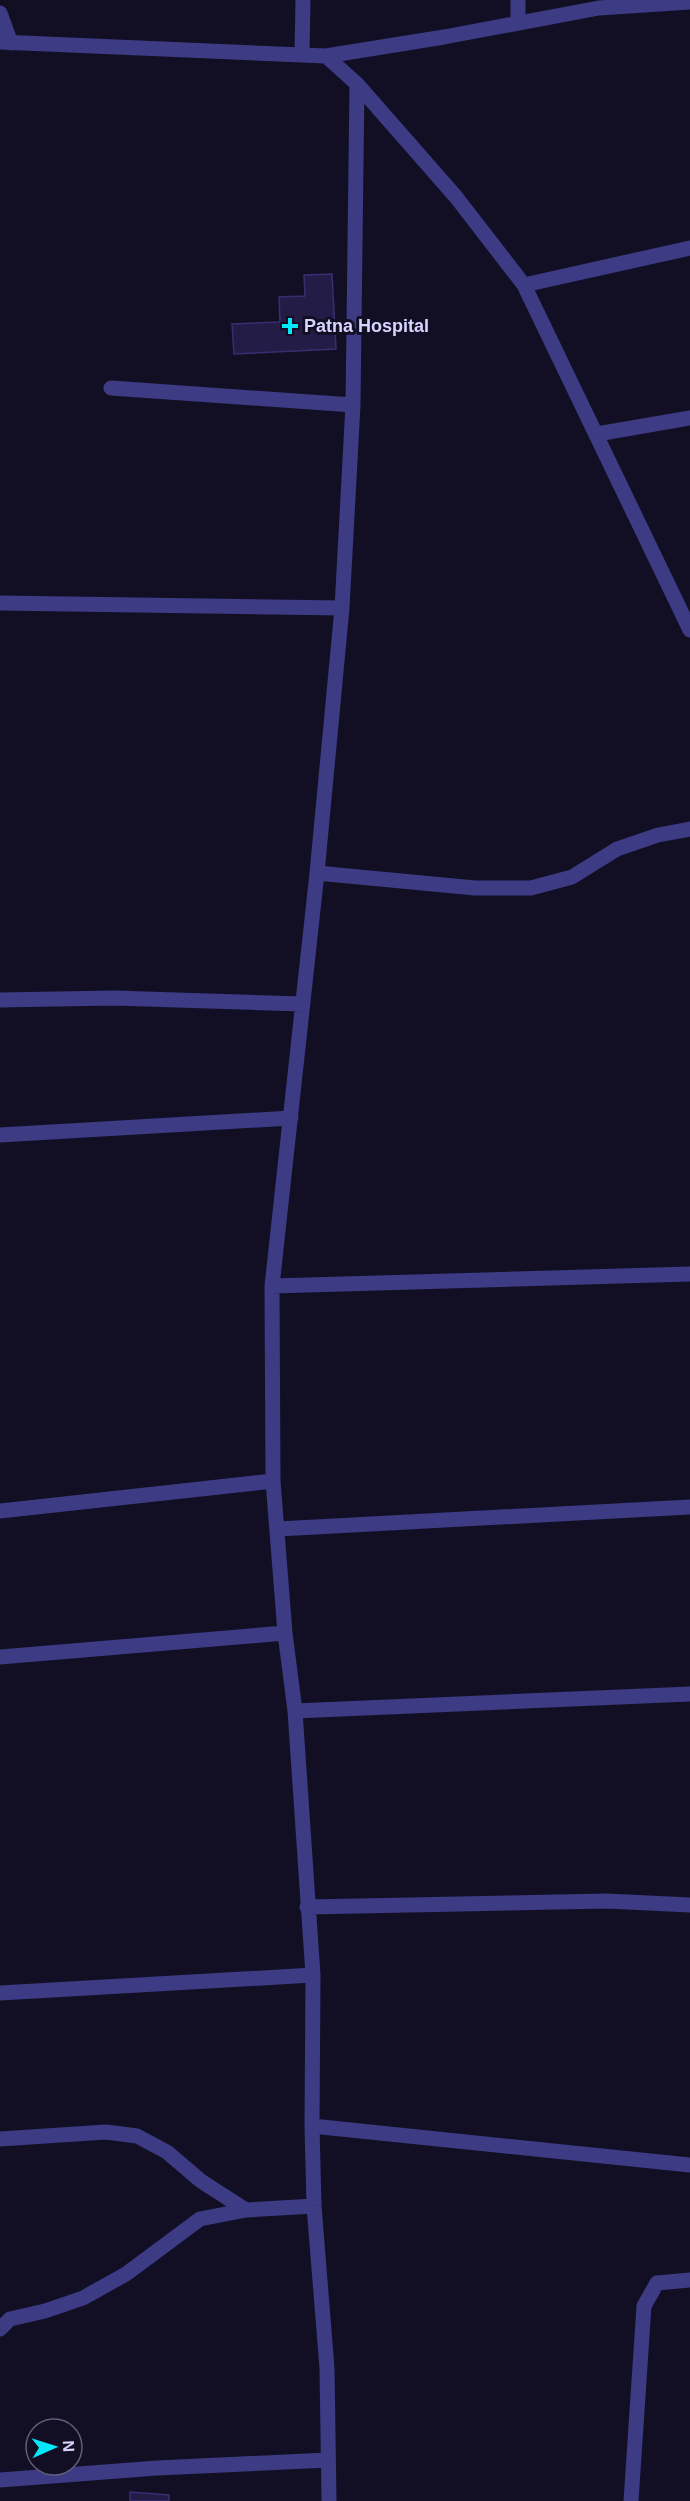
<svg xmlns="http://www.w3.org/2000/svg" width="690" height="2501" viewBox="0 0 690 2501" font-family="Arial,sans-serif">
<style>
.building{fill:#231c46;stroke:#392e71;stroke-width:1.5}
.lines{fill:none;stroke-linecap:round;stroke-linejoin:round}
.minor{stroke:#3c3b83;stroke-width:15}
.poi-dot{fill:#04e9fa;stroke:#120f25;stroke-width:2}
.labels{text-anchor:middle;dominant-baseline:central;stroke-width:6;stroke-linejoin:round;paint-order:stroke}
.poi-label{font-size:18px;font-weight:bold;fill:#d7d4fe;stroke:#120f25;text-anchor:start}
</style>
<rect width="100%" height="100%" fill="#120f25"/>
<!-- building -->
<path class="building" d="M332,274L336,349L234,354L232,324L280,322L279,297L305,296L304,275Z
M130,2492L169,2495V2501H130Z"/>
<g class="lines">
<!-- minor -->
<path class="minor" d="M0,13L11,43
M518,22V0
M0,42L326,56L357,84L456,197L524,285L690,630
M302,53L303,0
M326,56L444,37L599,8L690,2
M524,285L690,248
M111,388L353,405
M597,434L690,418
M0,603L342,608
M317,873L475,888H531L572,877L617,849L658,835L690,829
M0,1000L114,998L302,1004
M0,1135L291,1118
M272,1286L690,1274
M0,1511L273,1481
M278,1529L690,1507
M0,1657L285,1633
M295,1711L690,1694
M307,1907L607,1901L690,1905
M0,1993L313,1975
M312,2126L690,2165
M0,2139L106,2132L137,2136L167,2152L201,2181L246,2210
M0,2329L10,2319L45,2311L83,2298L126,2274L200,2219L246,2210L314,2206
M0,2480L157,2468L328,2460
M329,2501L327,2368L314,2206L312,2126L313,1975L295,1711L285,1633L273,1481L272,1286L317,873L342,608L353,405L357,84
M631,2501L644,2306L657,2283L690,2280"/>
</g>
<!-- markers -->
<path class="poi-dot" d="M287 317h6v6h6v6h-6v6h-6v-6h-6v-6h6z"/>
<g class="labels">
<!-- poi labels -->
<g class="poi-label">
<text x="304" y="326">Patna Hospital</text>
</g>
</g>
<!-- north arrow -->
<g transform="translate(54 2447) rotate(87)"><circle r="28" fill="#120f25" stroke="#615e7c" stroke-width="1.5"/>
<path d="M0-4.5L10 22L0 15L-10 22Z" fill="#04e9fa"/>
<text y="-9" font-size="16" font-weight="bold" text-anchor="middle" fill="#d7d4fe">N</text>
</g>
</svg>
